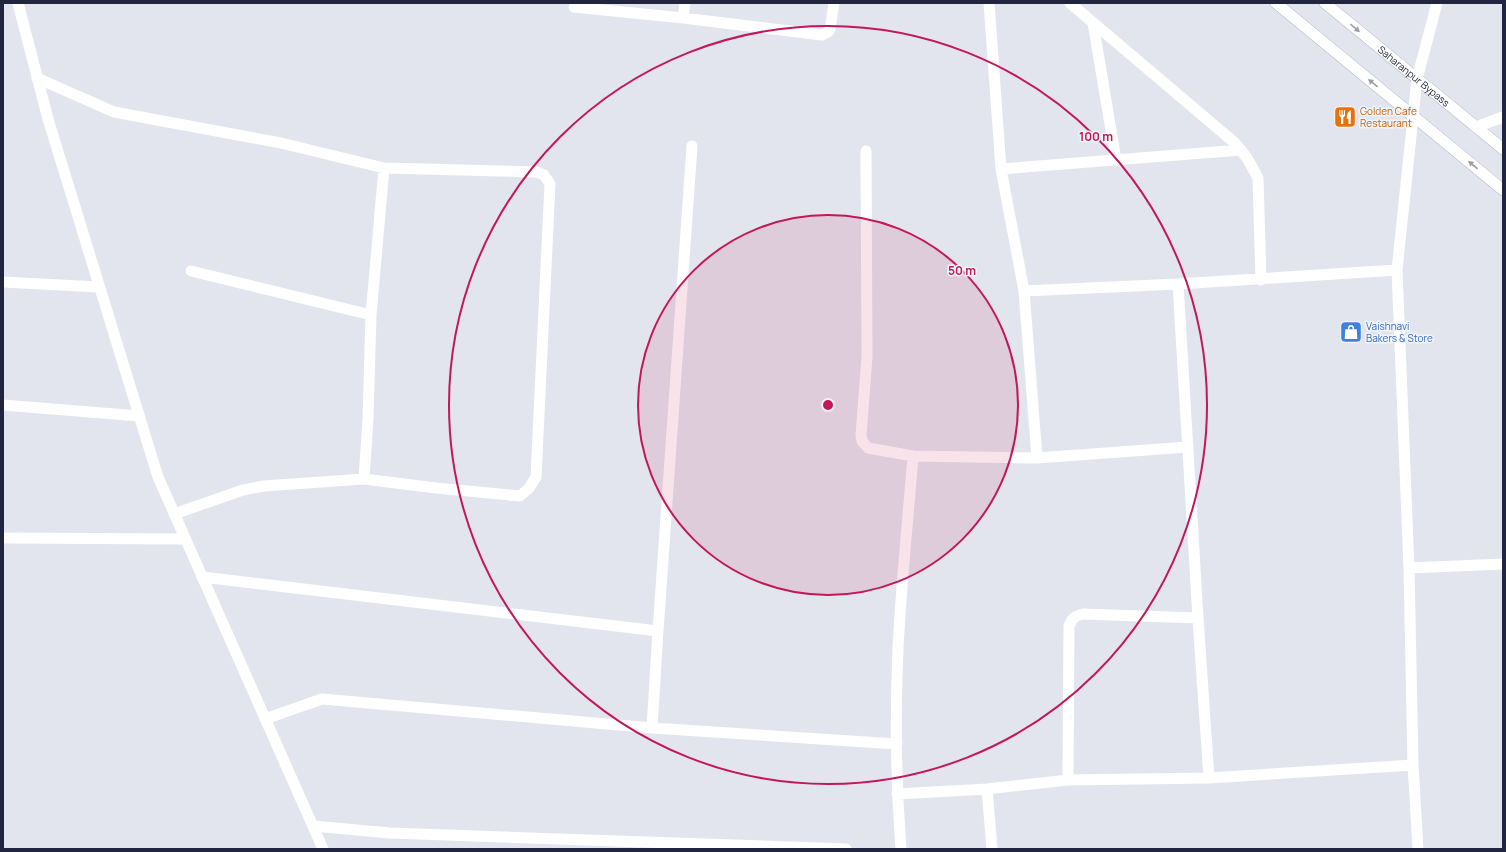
<svg xmlns="http://www.w3.org/2000/svg" width="1506" height="852" viewBox="0 0 1506 852" font-family="Manrope,sans-serif">
<style>
.lines{fill:none;stroke-linecap:round;stroke-linejoin:round}
.secondary-casing{stroke:#b4bacd;stroke-width:12}
.minor{stroke:#fff;stroke-width:11}
.tertiary{stroke:#fff;stroke-width:11}
.secondary{stroke:#fff;stroke-width:11}
.oneway{fill:#9b9da9}
.ring{fill:none;stroke:#c2185b;stroke-width:2}
.labels{text-anchor:middle;dominant-baseline:central;stroke-width:3;stroke-linejoin:round;paint-order:stroke}
.street-label{font-size:10px;fill:#21253f;stroke:#f2f5f9}
.food-label{font-size:10px;fill:#c56008;stroke:#f2f5f9;text-anchor:start}
.shop-label{font-size:10px;fill:#366cbe;stroke:#f2f5f9;text-anchor:start}
.centre{fill:#c2185b;stroke:#f2f5f9;stroke-width:2}
.ring-label{font-size:12px;text-anchor:middle;font-weight:bold;fill:#c2185b;stroke:#f2f5f9;stroke-width:3;stroke-linejoin:round;paint-order:stroke}
</style>
<rect width="100%" height="100%" fill="#e2e5ed"/>
<g class="lines">
<!-- secondary casing -->
<g class="secondary-casing">
<g id="secondary">
<path d="M1276,3L1503,190"/>
<path id="s1" d="M1325,3L1503,149"/>
</g>
</g>
<!-- minor -->
<path class="minor" d="M989,3L1001,169L1024,291
M1070,3L1235,143L1247,158L1258,178L1261,280
M574,7L683,18L822,35L828,32L830,29L834,3
M683,18L685,3
M1093,23L1116,160
M37,78L114,112L281,143L384,168L536,172L544,175L550,184L536,477L529,488L520,496L436,488L364,479L368,419L371,315L384,168
M1476,127L1503,117
M866,151L867,357L861,435L862,441L868,448L913,456L1037,458
M1001,169L1241,150
M191,271L371,315
M3,282L99,287
M1178,284L1024,291L1037,458L1188,447
M3,405L139,416
M174,514L243,490L264,486L364,479
M3,538L185,539
M1409,568L1503,564
M202,577L658,631
M1198,618L1178,284L1397,270
M265,719L322,699L652,728L897,744
M652,728L658,631L692,146
M1209,778L1198,618L1083,614C1075,616 1072,618 1069,626L1068,780L1209,778L1413,765
M987,789L992,849
M897,794L987,789L1068,780
M313,826L390,833L846,849
M901,849C896,783 895,716 898,649C901,585 908,520 913,456
M1418,849L1413,765L1409,568L1397,270L1417,79L1437,3"/>
<!-- tertiary -->
<path class="tertiary" d="M18,3L48,119L158,477L323,849"/>
<!-- secondary -->
<use href="#secondary" class="secondary"/>
</g>
<!-- one-way arrows -->
<defs><path id="oneway-solid" d="M-6-.8H1V-3.2L6.5 0L1 3.2V.8H-6Z"/></defs>
<g class="oneway">
<use href="#oneway-solid" transform="translate(1355 28) rotate(40)"/>
<use href="#oneway-solid" transform="translate(1373 83) rotate(-141)"/>
<use href="#oneway-solid" transform="translate(1473 165) rotate(-140)"/>
</g>
<!-- distance rings -->
<circle cx="828" cy="405" r="190" fill="#c2185b" fill-opacity=".12"/>
<g class="ring">
<circle cx="828" cy="405" r="190"/>
<circle cx="828" cy="405" r="379"/>
</g>
<!-- icons -->
<defs>
<g id="restaurant-square" transform="scale(1.15)"><rect x="-9" y="-9" width="18" height="18" rx="4" fill="#e8710a" stroke="#f2f5f9"/><path d="M-5-6h1v4h1v-4h1v4h1v-4h1v5L-1.5 .5V6h-2V.5L-5-1ZM5-6V6H3V1.5H1.5Q1.5-4 5-6Z" fill="#fff"/></g>
<g id="shop-square" transform="scale(1.15)"><rect x="-9" y="-9" width="18" height="18" rx="4" fill="#3f7fe0" stroke="#f2f5f9"/><path d="M-5-2.5h2.3a2.7 3.5 0 0 1 5.4 0H5L5.5 6h-11ZM-1.5-2.5h3a1.5 2.3 0 0 0-3 0Z" fill="#fff"/></g>
</defs>
<g fill-rule="evenodd">
<use href="#restaurant-square" x="1345" y="117"/>
<use href="#shop-square" x="1351" y="332"/>
</g>
<g class="labels">
<!-- street labels -->
<g class="street-label">
<text stroke="none"><textPath href="#s1" startOffset="115">Saharanpur Bypass</textPath></text>
</g>
<!-- food labels -->
<g class="food-label">
<text x="1360" y="111">Golden Cafe<tspan x="1360" dy="12">Restaurant</tspan></text>
</g>
<!-- shop labels -->
<g class="shop-label">
<text x="1366" y="326">Vaishnavi<tspan x="1366" dy="12">Bakers &amp; Store</tspan></text>
</g>
</g>
<circle cx="828" cy="405" r="6" class="centre"/>
<g class="ring-label">
<text x="1096" y="141">100 m</text>
<text x="962" y="275">50 m</text>
</g>
<!-- border -->
<rect width="1506" height="852" fill="none" stroke="#21253f" stroke-width="8"/>
</svg>
